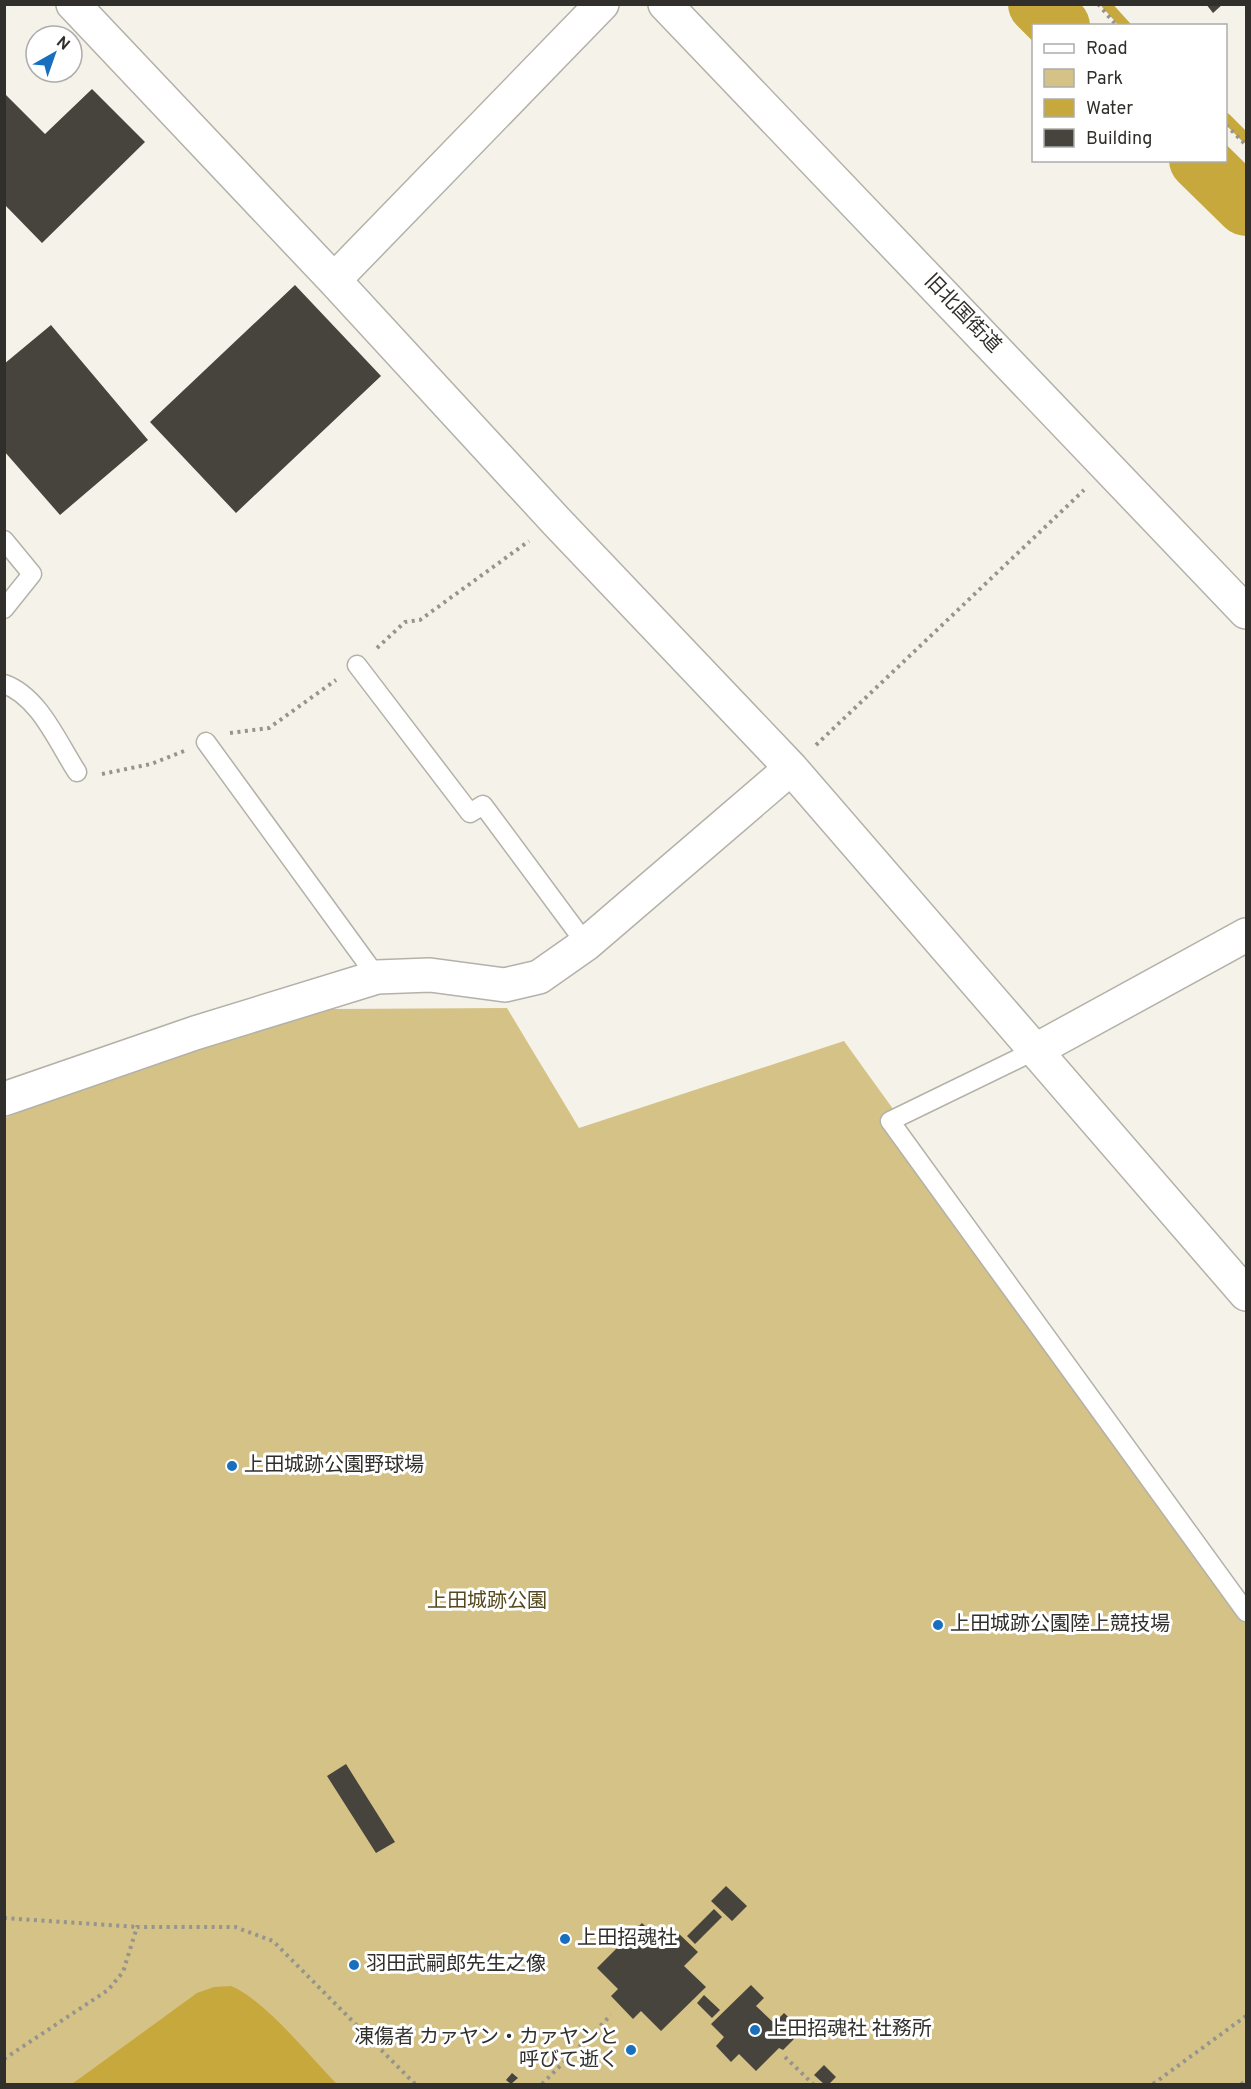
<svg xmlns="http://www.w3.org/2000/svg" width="1251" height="2089" viewBox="0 0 1251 2089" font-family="Overpass,'Noto Sans JP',sans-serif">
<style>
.green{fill:#d5c286}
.water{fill:#c7a83d}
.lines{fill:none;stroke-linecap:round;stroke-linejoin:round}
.stream{stroke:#c7a83d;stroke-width:10}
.river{stroke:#c7a83d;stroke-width:60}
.building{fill:#46443d}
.service-casing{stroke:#b4b1a9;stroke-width:21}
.minor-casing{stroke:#b4b1a9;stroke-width:36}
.path{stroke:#96948e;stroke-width:4;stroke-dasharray:3 4.5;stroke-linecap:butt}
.service{stroke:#fff;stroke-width:18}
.minor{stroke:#fff;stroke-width:33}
.poi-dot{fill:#186fbd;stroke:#fff;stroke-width:2}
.labels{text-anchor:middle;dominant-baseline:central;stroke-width:6;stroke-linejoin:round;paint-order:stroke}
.street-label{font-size:20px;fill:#302f2b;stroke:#fff}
.poi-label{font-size:20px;fill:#302f2b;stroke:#fff;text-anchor:start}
.park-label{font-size:20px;fill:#56491e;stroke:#fff}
</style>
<rect width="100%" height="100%" fill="#f5f2ea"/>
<!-- green -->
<path class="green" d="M507,1008L579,1128L844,1041L1246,1598V2084H5V1118L189,1040L333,1009Z"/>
<!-- water -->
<path class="water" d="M231,1986C265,2000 309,2056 337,2084H72L197,1993L214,1987Z"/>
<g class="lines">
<!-- stream -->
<path class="stream" d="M1106,4L1126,26
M1226,118L1246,138"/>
<!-- river -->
<path class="river" d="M1038,4L1060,26
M1199,160L1246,206"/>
</g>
<!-- building -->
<path class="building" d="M1206,4H1223L1213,13Z
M92,89L145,142L42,243L4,204V93L45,134Z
M295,285L381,376L236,513L150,422Z
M51,325L148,440L60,515L4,451V364Z
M346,1764L395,1842L376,1853L327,1776Z
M726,1886L747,1906L732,1921L711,1901Z
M714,1909L722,1917L695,1944L687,1936Z
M642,1923L663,1944L676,1931L698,1952L684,1966L706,1987L661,2031L641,2011L633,2019L611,1996L618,1989L597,1968Z
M751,1985L764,1998L756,2006L774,2023L784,2013L797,2025L788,2034L794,2039L783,2050L779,2048L756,2071L739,2054L731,2062L716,2046L724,2037L711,2024Z
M704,1995L720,2010L712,2018L697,2003Z
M824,2065L836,2077L829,2084H824L814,2075Z
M512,2073L518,2078L511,2084L506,2080Z"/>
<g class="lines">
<!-- service casing -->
<g class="service-casing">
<path id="service" d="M4,540L32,574L4,609
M357,665L470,813L483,805L586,944
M4,684C39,696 58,743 77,772
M206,742L377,977
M1036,1050L890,1121L1246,1612"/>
</g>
<!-- minor casing -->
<g class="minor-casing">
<path id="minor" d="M73,4L334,280L556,521L791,768L1246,1294
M665,4L1246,612
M334,280L602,4
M1036,1050L1246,935
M4,1099L195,1033L377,977L430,975L505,985L539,977L586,944L791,768"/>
</g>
<!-- path -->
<path class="path" d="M1098,4L1117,26
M1226,125L1246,145
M377,648L405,622L420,620L529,541
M230,733L269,728L336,680
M816,745L1084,490
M102,774L151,764L184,751
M4,1918L137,1927
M785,2057L813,2084
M4,2059L108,1990L123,1972L137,1927H235L273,1941L415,2084
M542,2084L611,2015
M1153,2084L1246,2016
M1241,2084L1246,2081"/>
<!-- service -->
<use href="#service" class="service"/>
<!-- minor -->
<use href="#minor" class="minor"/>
</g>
<!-- markers -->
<g class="poi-dot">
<circle cx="232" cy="1466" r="6"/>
<circle cx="938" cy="1625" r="6"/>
<circle cx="565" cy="1939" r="6"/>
<circle cx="354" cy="1965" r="6"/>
<circle cx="755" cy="2030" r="6"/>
<circle cx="631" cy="2050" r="6"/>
</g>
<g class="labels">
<!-- street labels -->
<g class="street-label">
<text transform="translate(962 314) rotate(46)">旧北国街道</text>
</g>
<!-- poi labels -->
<g class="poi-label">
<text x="244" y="1466">上田城跡公園野球場</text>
<text x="950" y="1625">上田城跡公園陸上競技場</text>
<text x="577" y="1939">上田招魂社</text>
<text x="366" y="1965">羽田武嗣郎先生之像</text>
<text x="767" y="2030">上田招魂社 社務所</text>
<text x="619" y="2038" text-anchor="end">凍傷者 カァヤン・カァヤンと<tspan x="619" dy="23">呼びて逝く</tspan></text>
</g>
<!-- park labels -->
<g class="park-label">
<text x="487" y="1602">上田城跡公園</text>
</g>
</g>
<!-- border -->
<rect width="1251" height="2089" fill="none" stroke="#302f2b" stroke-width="12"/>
<!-- legend -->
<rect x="1032" y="24" width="195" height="138" fill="#ffffff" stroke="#acacaa" stroke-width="1.5"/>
<rect x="1044" y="44" width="30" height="9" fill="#ffffff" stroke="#acacaa" stroke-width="1.5"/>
<text x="1086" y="54" font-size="18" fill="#302f2b">Road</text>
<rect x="1044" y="69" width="30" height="18" fill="#d5c286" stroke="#acacaa" stroke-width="1.5"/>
<text x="1086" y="84" font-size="18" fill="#302f2b">Park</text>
<rect x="1044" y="99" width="30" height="18" fill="#c7a83d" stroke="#acacaa" stroke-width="1.5"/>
<text x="1086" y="114" font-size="18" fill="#302f2b">Water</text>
<rect x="1044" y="129" width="30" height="18" fill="#46443d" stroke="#acacaa" stroke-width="1.5"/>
<text x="1086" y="144" font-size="18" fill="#302f2b">Building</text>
<!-- north arrow -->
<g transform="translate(54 54) rotate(40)"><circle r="28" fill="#ffffff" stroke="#acacaa" stroke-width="1.5"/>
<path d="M0-4.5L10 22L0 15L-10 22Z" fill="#186fbd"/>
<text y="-9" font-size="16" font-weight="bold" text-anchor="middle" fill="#302f2b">N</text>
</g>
</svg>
